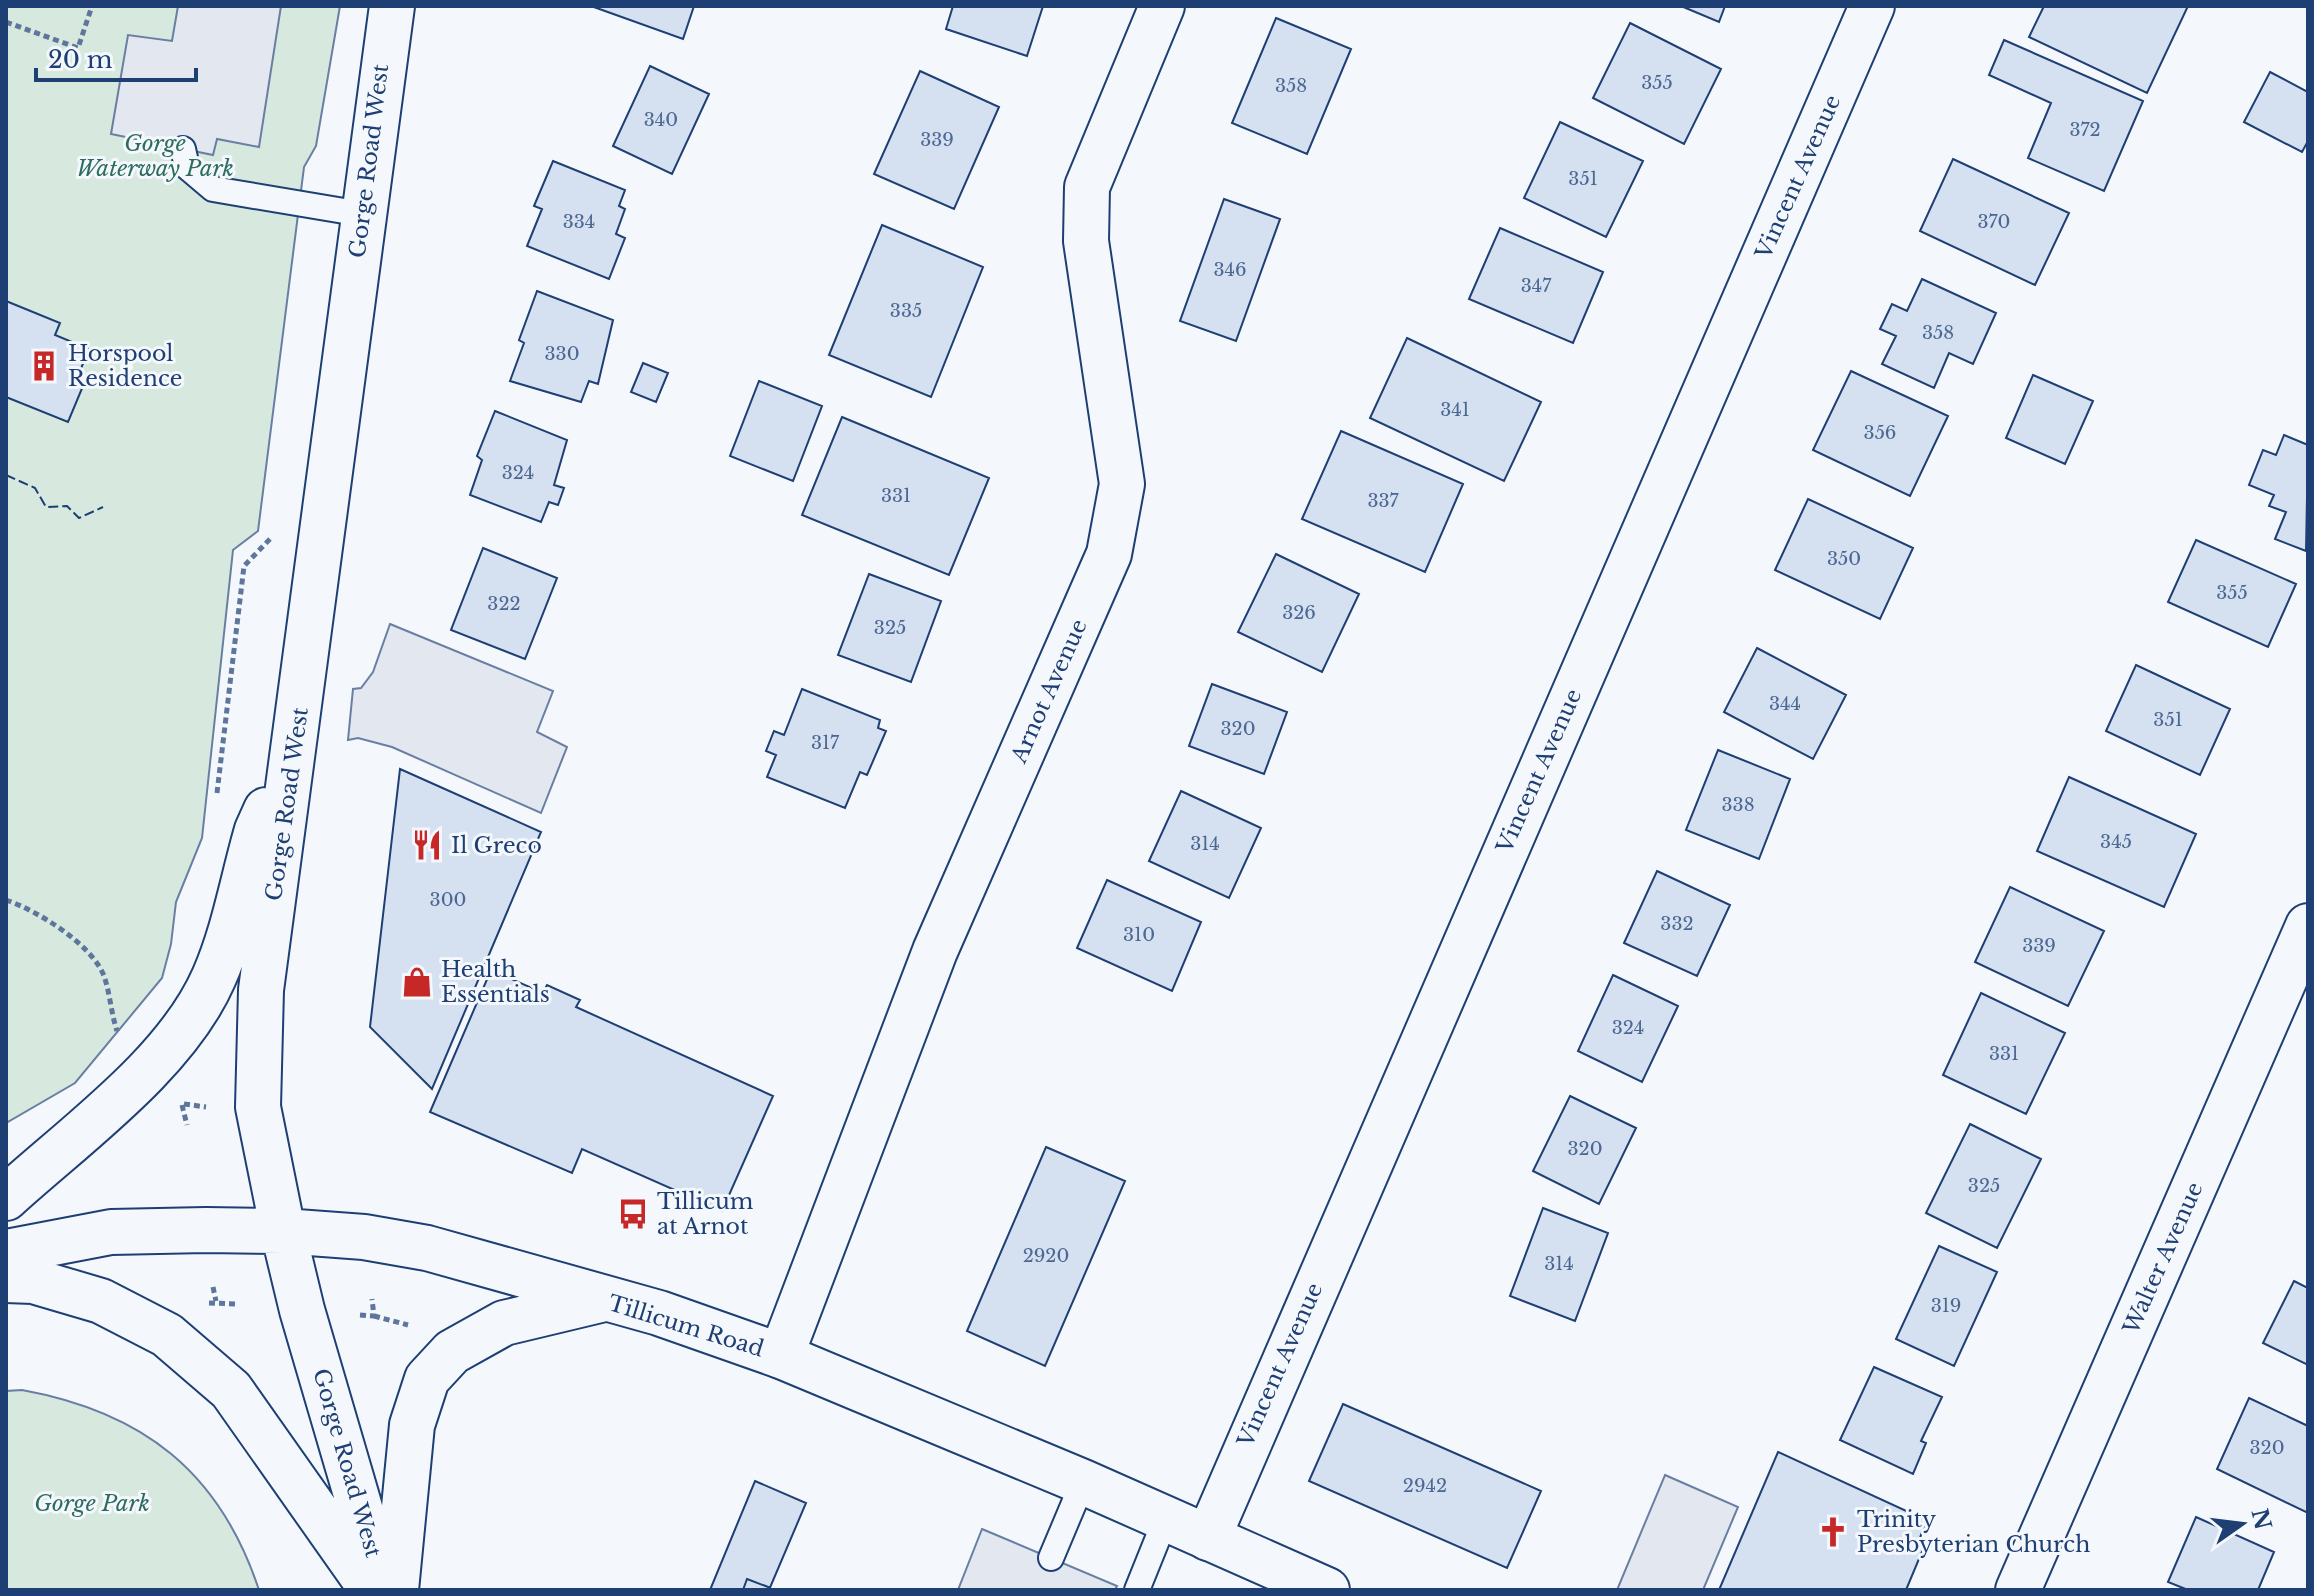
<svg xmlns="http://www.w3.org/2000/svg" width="2314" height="1596" viewBox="0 0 2314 1596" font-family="'Libre Baskerville',serif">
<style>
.green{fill:#d7e8df;stroke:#687fa3;stroke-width:2}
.parking{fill:#e3e8f0;stroke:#687fa3;stroke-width:2}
.building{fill:#d5e0f0;stroke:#1d3f73;stroke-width:2}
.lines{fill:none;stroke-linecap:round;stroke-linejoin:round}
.service-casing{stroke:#1d3f73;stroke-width:28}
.minor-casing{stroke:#1d3f73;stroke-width:48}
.secondary-casing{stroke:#1d3f73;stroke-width:48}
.path{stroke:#5e769c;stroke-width:5;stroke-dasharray:6 4;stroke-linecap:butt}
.service{stroke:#f4f7fb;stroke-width:24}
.minor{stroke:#f4f7fb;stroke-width:44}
.secondary{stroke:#f4f7fb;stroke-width:44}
.fence{stroke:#1d3f73;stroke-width:2;stroke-dasharray:10 4;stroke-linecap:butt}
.labels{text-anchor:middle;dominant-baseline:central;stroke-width:6;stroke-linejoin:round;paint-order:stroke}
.number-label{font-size:18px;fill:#4b6792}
.park-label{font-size:22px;font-style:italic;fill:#2c6c60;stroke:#f4f7fb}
.street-label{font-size:22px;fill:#1d3f73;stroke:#f4f7fb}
.poi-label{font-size:22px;fill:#1d3f73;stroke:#f4f7fb;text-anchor:start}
</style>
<rect width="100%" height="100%" fill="#f4f7fb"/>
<!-- green -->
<path class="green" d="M6,6H340L316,146L304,167L258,531L233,550L202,838L176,902L171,944L162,978L75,1083L6,1123Z
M22,1390C143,1412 220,1472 259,1590H6V1391Z"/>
<!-- parking -->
<path class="parking" d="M178,6H281L259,147L217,139L213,155L111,134L128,35L172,41Z
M390,624L553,691L537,732L567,747L541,813L392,747L358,738L348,740L353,689L361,688L373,672Z
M1665,1475L1738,1507L1703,1590H1617Z
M982,1529L1117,1586L1115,1590H958Z"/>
<!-- building -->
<path class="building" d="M591,6H694L683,39Z
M953,6H1043L1027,56L946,29Z
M1681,6H1725L1719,22Z
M2044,6H2188L2147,93L2029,37Z
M1276,18L1351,49L1307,154L1232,123Z
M1630,23L1721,69L1684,144L1593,98Z
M2004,40L2143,101L2104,191L2028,158L2051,103L1989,75Z
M650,66L709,94L672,174L613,146Z
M920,71L999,107L954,209L874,174Z
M2270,72L2308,92V141L2302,152L2244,122Z
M1560,122L1643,161L1606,237L1524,198Z
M1953,159L2069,213L2035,285L1920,231Z
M553,161L625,190L619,206L625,209L616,234L625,238L609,279L527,246L542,209L534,206Z
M1224,199L1280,219L1236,341L1180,321Z
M882,225L983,267L931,397L829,355Z
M1500,228L1603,272L1573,343L1469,299Z
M1922,279L1996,313L1973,364L1949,353L1934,388L1882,364L1896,336L1880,329L1892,304L1907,311Z
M537,291L613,320L598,384L589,381L581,402L510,381L524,343L519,340Z
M6,301L60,323L55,335L89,349L75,383L83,386L68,422L6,397Z
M1407,338L1541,402L1504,481L1370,418Z
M643,363L668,373L656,402L631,392Z
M1851,371L1948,416L1910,496L1813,450Z
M2033,375L2093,401L2065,464L2006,438Z
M759,381L822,406L793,481L730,456Z
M495,411L567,440L554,485L564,488L558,505L549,502L541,522L470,495L482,460L477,456Z
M842,417L989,478L949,575L802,515Z
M1341,431L1463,484L1425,572L1302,519Z
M2284,435L2308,445L2306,551L2275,539L2286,512L2269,506L2274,495L2249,485L2263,450L2276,455Z
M1808,499L1913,548L1880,619L1775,570Z
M2196,540L2296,584L2268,647L2168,602Z
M483,548L557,578L525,659L451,630Z
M1276,554L1359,594L1322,672L1238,632Z
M869,574L941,601L911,682L838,655Z
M1757,648L1846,695L1813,759L1724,712Z
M2136,665L2230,709L2200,775L2106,731Z
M1212,684L1287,712L1264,774L1189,746Z
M802,689L880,720L878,728L886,731L867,775L860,772L845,808L767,777L776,755L766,751L774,731L784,735Z
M1718,750L1790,779L1759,859L1686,830Z
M400,769L541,832L432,1089L370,1027Z
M2069,777L2196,834L2164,907L2037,851Z
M1181,791L1261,828L1229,898L1149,861Z
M1657,871L1730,905L1697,976L1624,943Z
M1107,880L1201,922L1172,991L1077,948Z
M2010,887L2104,931L2068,1006L1975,962Z
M491,970L543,993L547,985L580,1000L576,1007L773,1096L722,1211L582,1149L572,1173L430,1112Z
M1613,975L1678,1006L1642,1082L1578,1051Z
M1981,993L2065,1033L2026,1114L1943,1075Z
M1570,1096L1636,1128L1599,1204L1533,1171Z
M1970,1124L2041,1159L1997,1248L1926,1213Z
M1046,1147L1125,1181L1045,1366L967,1331Z
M1543,1208L1608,1233L1575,1321L1510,1296Z
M1939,1246L1997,1272L1954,1366L1896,1339Z
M2294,1281L2308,1288V1365L2263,1343Z
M1874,1367L1942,1397L1921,1441L1926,1443L1913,1474L1840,1440Z
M2249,1398L2308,1426V1513L2217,1469Z
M1343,1404L1541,1491L1507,1568L1309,1481Z
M1778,1452L1926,1520L1918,1544L1924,1547L1906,1590H1719Z
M755,1481L806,1503L769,1590H710Z
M2196,1517L2274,1552L2258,1590H2188L2168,1582Z
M747,1579L776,1590H743Z"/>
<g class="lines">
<!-- service casing -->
<g class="service-casing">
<path id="service" d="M183,149L187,167L213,189L362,214
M1051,1558L1083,1482
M1137,1590L1166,1518"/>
</g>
<!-- minor casing -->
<g class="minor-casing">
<path id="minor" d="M781,1356L935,951L1109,554L1122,484L1086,241L1087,187L1162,6
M1208,1538L1872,6
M2018,1590L2308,926"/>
</g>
<!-- secondary casing -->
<g class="secondary-casing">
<path id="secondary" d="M6,1198C75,1135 176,1064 214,977C234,932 243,878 257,830L266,810
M6,1252L111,1232L206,1230L283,1231L364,1237L427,1248L659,1313L781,1356L1083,1482L1327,1590
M6,1280L33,1281L101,1301L167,1335L231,1390L372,1590
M384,1590L302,1310L283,1231L258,1107L261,990L392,6
M396,1590L412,1425L427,1379L452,1352L504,1323L600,1300"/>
</g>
<!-- path -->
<path class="path" d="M6,22L78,48L92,6
M217,793L244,566L270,539
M6,900C36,910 92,944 104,976C110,993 111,1013 117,1031
M184,1104L206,1107
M182,1105L187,1125
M213,1287L216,1301
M209,1303L238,1304
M360,1315L374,1316L372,1299
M374,1316L408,1325"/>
<!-- service -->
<use href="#service" class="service"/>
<!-- minor -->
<use href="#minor" class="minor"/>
<!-- secondary -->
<use href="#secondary" class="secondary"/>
<!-- fence -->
<path class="fence" d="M6,475L35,488L46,507L67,506L79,518L103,507"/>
</g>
<!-- icons -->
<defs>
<g id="building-bare" transform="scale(2.4)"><path d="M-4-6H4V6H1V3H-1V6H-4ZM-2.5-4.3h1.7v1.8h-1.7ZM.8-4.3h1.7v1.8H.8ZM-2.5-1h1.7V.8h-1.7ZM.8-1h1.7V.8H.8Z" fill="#c62828" stroke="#f4f7fb" stroke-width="2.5" paint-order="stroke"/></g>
<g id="restaurant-bare" transform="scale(2.4)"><path d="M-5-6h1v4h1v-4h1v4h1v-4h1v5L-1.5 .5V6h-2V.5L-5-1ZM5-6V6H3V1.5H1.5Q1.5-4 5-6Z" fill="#c62828" stroke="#f4f7fb" stroke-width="2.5" paint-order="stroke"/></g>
<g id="shop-bare" transform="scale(2.4)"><path d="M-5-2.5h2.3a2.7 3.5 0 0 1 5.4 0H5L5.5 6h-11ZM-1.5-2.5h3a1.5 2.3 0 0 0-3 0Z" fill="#c62828" stroke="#f4f7fb" stroke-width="2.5" paint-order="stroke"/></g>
<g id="bus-bare" transform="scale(2.4)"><path d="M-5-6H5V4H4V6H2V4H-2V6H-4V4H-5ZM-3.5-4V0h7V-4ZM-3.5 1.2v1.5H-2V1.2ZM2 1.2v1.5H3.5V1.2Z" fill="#c62828" stroke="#f4f7fb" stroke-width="2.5" paint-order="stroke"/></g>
<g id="church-bare" transform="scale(2.4)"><path d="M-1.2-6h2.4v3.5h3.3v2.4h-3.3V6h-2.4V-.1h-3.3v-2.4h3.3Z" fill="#c62828" stroke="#f4f7fb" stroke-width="2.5" paint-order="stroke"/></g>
</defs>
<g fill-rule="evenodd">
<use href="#building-bare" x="44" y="366"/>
<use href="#restaurant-bare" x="427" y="845"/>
<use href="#shop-bare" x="417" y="982"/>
<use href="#bus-bare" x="633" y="1214"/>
<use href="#church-bare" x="1833" y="1532"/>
</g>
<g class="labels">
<!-- number labels -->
<g class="number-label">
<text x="1657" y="83">355</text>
<text x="1291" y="86">358</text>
<text x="661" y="120">340</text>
<text x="2085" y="130">372</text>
<text x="937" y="140">339</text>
<text x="1583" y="179">351</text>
<text x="579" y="222">334</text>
<text x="1994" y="222">370</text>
<text x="1230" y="270">346</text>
<text x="1536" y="286">347</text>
<text x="906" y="311">335</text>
<text x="1938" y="333">358</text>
<text x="562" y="354">330</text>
<text x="1455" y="410">341</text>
<text x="1880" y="433">356</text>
<text x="518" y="473">324</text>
<text x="896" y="496">331</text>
<text x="1383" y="501">337</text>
<text x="1844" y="559">350</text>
<text x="2232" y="593">355</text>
<text x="504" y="604">322</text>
<text x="1299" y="613">326</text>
<text x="890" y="628">325</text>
<text x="1785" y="704">344</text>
<text x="2168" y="720">351</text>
<text x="1238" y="729">320</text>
<text x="825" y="743">317</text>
<text x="1738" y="805">338</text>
<text x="2116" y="842">345</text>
<text x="1205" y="844">314</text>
<text x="448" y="900">300</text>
<text x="1677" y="924">332</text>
<text x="1139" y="935">310</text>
<text x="2039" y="946">339</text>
<text x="1628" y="1028">324</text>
<text x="2004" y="1054">331</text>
<text x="1585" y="1149">320</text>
<text x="1984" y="1186">325</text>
<text x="1046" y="1256">2920</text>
<text x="1559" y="1264">314</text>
<text x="1946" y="1306">319</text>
<text x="2267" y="1448">320</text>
<text x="1425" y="1486">2942</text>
</g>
<!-- park labels -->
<g class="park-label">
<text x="155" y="143">Gorge<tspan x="155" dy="25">Waterway Park</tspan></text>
<text x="92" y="1503">Gorge Park</text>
</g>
<!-- street labels -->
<g class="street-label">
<text transform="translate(369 161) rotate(-83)">Gorge Road West</text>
<text transform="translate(1798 177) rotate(-66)">Vincent Avenue</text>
<text transform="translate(1049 691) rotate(-66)">Arnot Avenue</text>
<text transform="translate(1539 771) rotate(-66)">Vincent Avenue</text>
<text transform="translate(287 804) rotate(-82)">Gorge Road West</text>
<text transform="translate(2163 1258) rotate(-66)">Walter Avenue</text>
<text transform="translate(686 1326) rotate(17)">Tillicum Road</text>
<text transform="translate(1280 1365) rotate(-66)">Vincent Avenue</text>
<text transform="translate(347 1463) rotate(74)">Gorge Road West</text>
</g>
<!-- poi labels -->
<g class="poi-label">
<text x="68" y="353">Horspool<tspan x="68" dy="25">Residence</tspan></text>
<text x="451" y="845">Il Greco</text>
<text x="441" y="969">Health<tspan x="441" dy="25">Essentials</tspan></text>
<text x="657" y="1201">Tillicum<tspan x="657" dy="25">at Arnot</tspan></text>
<text x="1857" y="1519">Trinity<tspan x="1857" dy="25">Presbyterian Church</tspan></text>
</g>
</g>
<!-- border -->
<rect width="2314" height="1596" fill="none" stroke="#1d3f73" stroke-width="16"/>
<!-- north arrow -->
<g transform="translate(2242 1524) rotate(76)" stroke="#f4f7fb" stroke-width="6" paint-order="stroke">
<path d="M0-6L14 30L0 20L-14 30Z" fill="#1d3f73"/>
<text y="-12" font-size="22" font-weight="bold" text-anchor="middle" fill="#1d3f73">N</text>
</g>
<!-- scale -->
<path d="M36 68v12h160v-12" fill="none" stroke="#1d3f73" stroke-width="4"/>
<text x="48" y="68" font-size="24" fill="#1d3f73" stroke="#f4f7fb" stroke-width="6" paint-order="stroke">20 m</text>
</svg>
